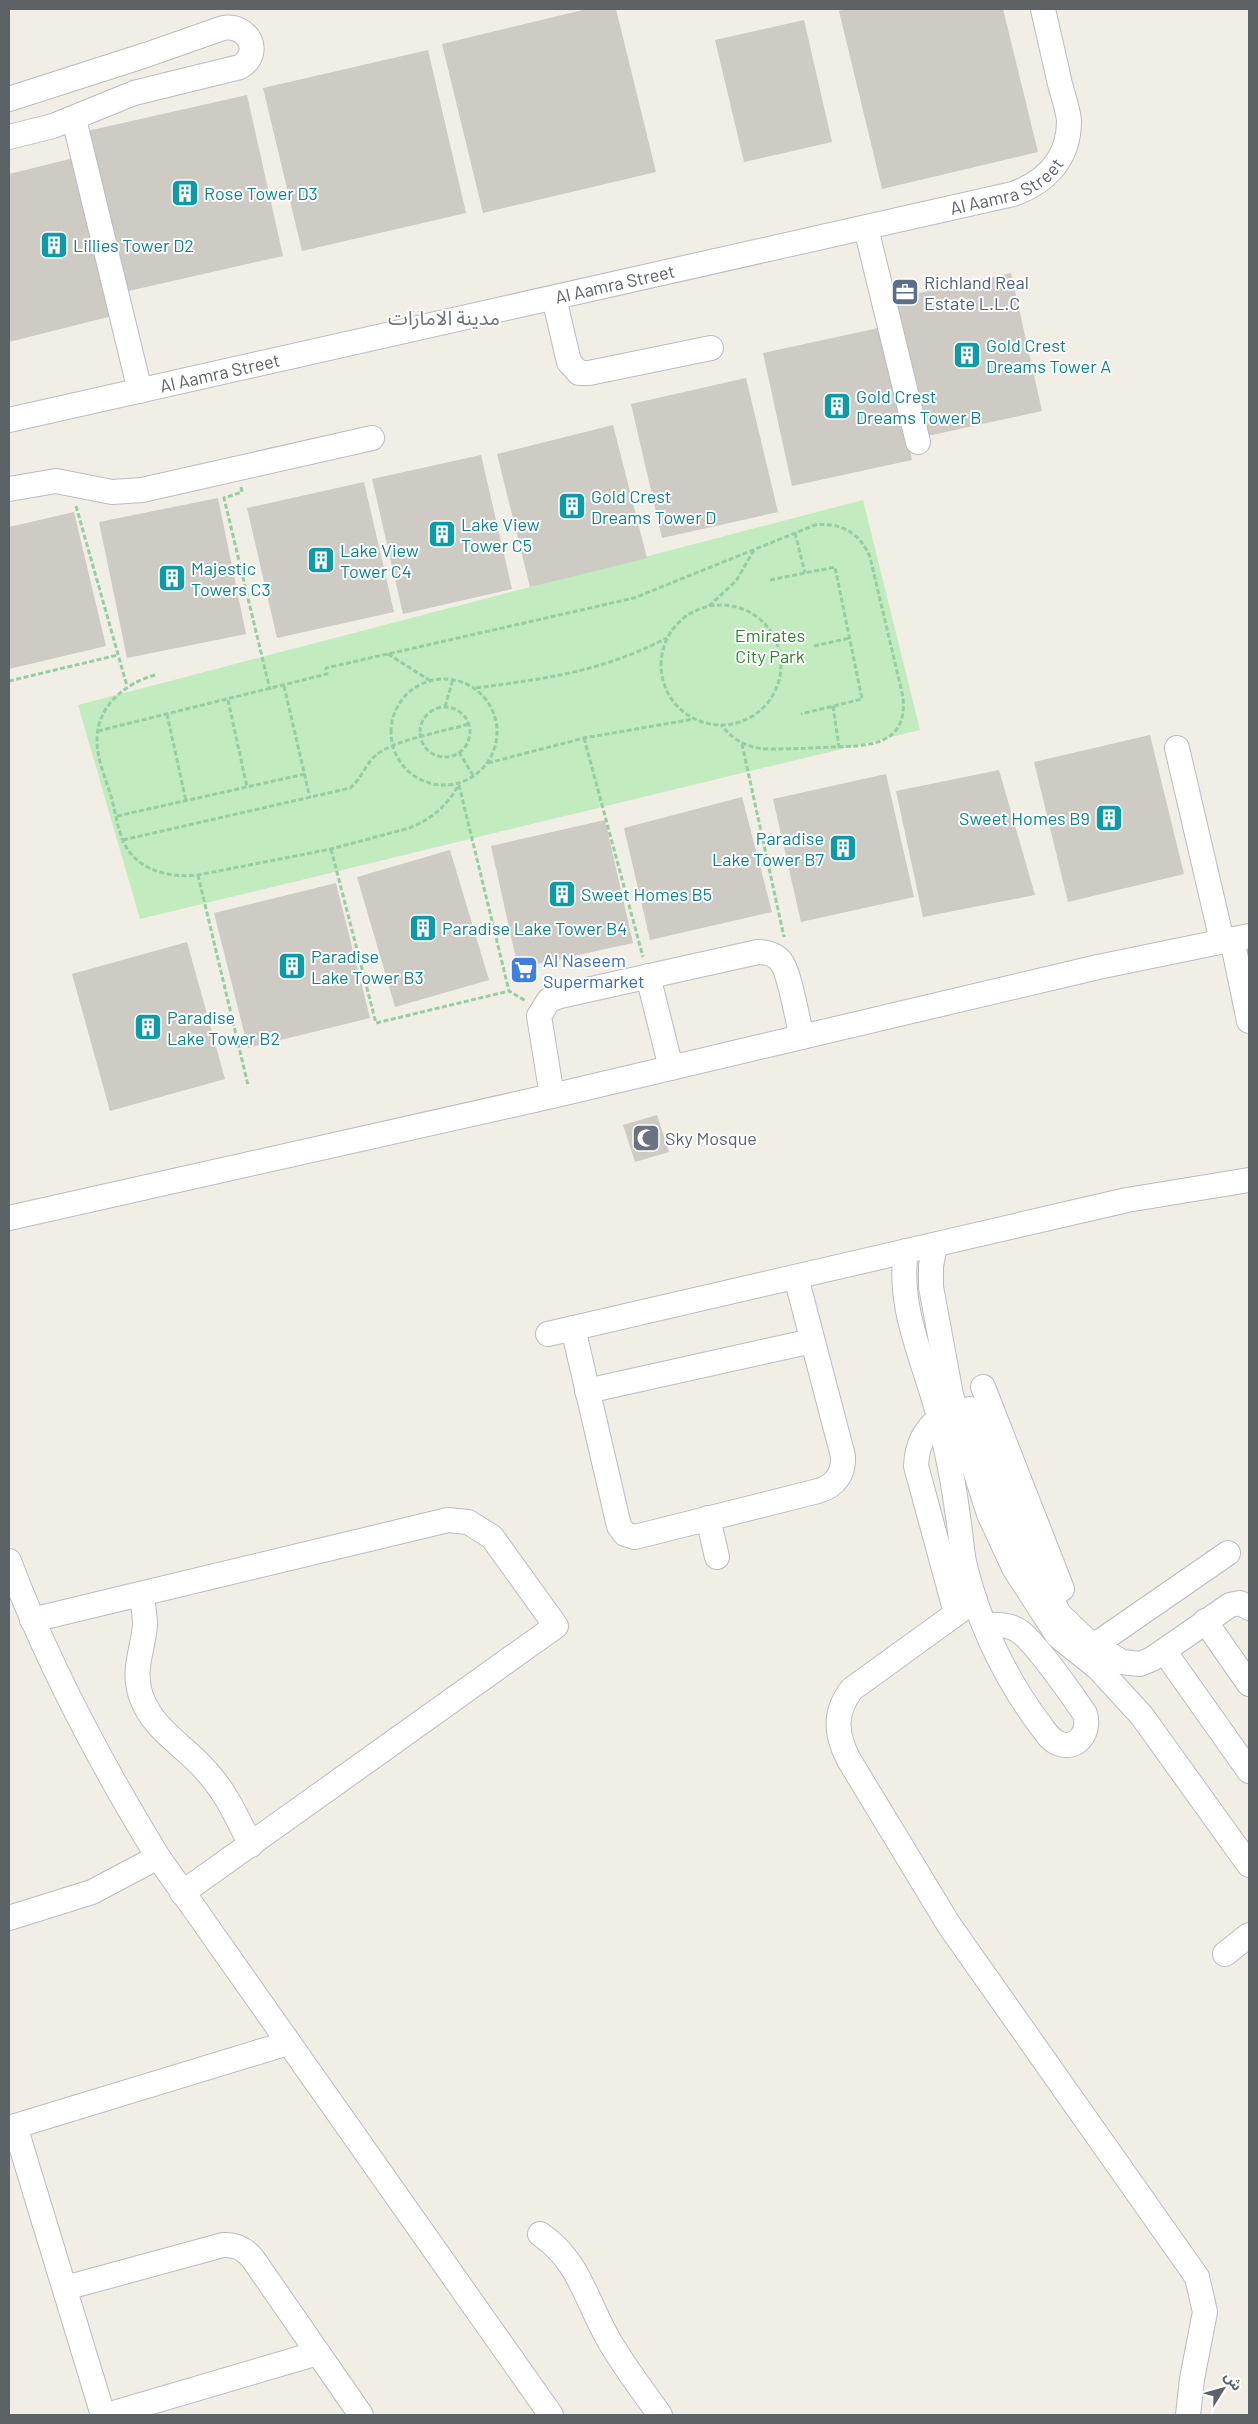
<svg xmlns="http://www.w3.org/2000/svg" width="1258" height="2424" viewBox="0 0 1258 2424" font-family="Barlow,'Noto Sans Arabic',sans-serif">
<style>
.green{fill:#c2ebbf}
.building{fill:#cecac4}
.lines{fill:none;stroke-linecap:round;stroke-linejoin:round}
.minor-casing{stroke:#b8bcc0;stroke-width:26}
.path{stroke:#97cda3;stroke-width:3;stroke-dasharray:5 2.5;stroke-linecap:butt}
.minor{stroke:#fff;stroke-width:24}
.labels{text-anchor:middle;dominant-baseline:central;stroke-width:4;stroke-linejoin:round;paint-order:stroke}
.street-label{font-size:18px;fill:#5d6267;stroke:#fff}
.culture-label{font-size:18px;fill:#0d838f;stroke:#fff;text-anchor:start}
.service-label{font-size:18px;fill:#4e5e75;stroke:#fff;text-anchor:start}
.park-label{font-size:18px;fill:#2d872c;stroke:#fff}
.shop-label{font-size:18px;fill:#366cbe;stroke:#fff;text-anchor:start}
.worship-label{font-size:18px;fill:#5b616d;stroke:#fff;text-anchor:start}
.quarter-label{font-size:20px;fill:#6e7479;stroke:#fff}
</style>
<rect width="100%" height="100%" fill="#f1eee5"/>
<!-- green -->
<path class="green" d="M863,500L920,730L140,919L78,705Z"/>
<!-- building -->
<path class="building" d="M587,9H616L656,172L483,213L442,44Z
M847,9H1003L1038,152L882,189L839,11Z
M804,20L832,142L744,162L715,40Z
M428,50L466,213L302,251L263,88Z
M247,95L283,256L124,292L87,131Z
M78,157L116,315L9,342V174Z
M1011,273L1042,411L923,437L892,299Z
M883,327L912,460L792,486L763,353Z
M746,378L778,512L662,538L631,404Z
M613,425L647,558L530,587L497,454Z
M481,455L512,589L403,614L372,479Z
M364,482L394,612L277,638L247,508Z
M218,498L246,634L127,658L99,522Z
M74,512L106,646L9,669V527Z
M1150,735L1184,874L1068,902L1034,762Z
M999,770L1035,895L923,917L896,791Z
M886,774L914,897L801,922L773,799Z
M742,797L772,912L650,940L624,828Z
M605,820L633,943L518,968L491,846Z
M450,850L489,980L395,1007L357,877Z
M336,883L370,1018L248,1048L214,913Z
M187,942L225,1079L110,1111L72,974Z
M657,1115L669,1152L635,1162L623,1125Z"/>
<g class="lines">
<!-- minor casing -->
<g class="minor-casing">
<g id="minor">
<path d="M9,99L146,55L223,28C249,24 263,53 240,67L134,93L53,126L9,137"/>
<path d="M74,119L140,391"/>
<path d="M866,228L918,442"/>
<path d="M554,298L569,362L579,373H589L711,348"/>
<path id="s1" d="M9,420L1013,194C1046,182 1069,159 1069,121C1068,108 1062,93 1059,80C1054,56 1048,32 1043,9"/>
<path d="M9,489L56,481L112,492L142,490L372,438"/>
<path d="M1177,748L1222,941"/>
<path d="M1232,939L1249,1021"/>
<path d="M648,976L671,1068"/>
<path d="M552,1096L539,1016L549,1000L560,996L758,952C767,952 777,955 782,963C791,978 797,1019 802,1037"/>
<path d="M9,1218L552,1096L1098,967L1249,936"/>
<path d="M935,1245L931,1266V1287L951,1395L989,1514L1014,1568L1058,1636L1098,1668L1142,1716L1249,1865"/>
<path d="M906,1251C897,1309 925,1362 939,1417C946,1447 953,1478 957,1510C960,1527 961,1545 964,1562C978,1621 1005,1678 1041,1726C1046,1733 1051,1741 1060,1744C1079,1750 1090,1730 1085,1714C1073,1696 1035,1642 1019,1631C1009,1624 997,1624 985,1626"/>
<path d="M573,1328L619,1526L625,1534L635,1537L818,1491C836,1486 844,1473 843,1456L796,1277"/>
<path d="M548,1334L1127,1200L1249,1180"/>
<path d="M983,1387L1062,1589"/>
<path d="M587,1391L812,1341"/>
<path d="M970,1409L1020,1534L1059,1614L1085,1639L1122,1662L1140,1664L1152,1659L1230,1605L1240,1603L1249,1608"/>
<path d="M939,1418C924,1431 917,1445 916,1466L956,1613"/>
<path d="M708,1518L717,1557"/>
<path d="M9,1561C48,1665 100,1762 158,1857L551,2415"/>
<path d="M141,1594C143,1604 145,1614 145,1625C143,1650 132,1670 141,1696C153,1731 186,1746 208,1773C227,1794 238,1820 251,1845"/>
<path d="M975,1600L852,1689C833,1713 836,1735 849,1760L949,1925L1197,2277L1205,2312L1192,2379L1188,2415"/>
<path d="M32,1620L448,1520L468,1522L492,1537L556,1626L182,1893"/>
<path d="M1205,1621L1249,1684"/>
<path d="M1095,1645L1228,1553"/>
<path d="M1164,1651L1249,1771"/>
<path d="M9,1918L92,1892L158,1857"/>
<path d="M1225,1954L1249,1935"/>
<path d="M15,2126L103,2415"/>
<path d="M9,2128L288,2043"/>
<path d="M540,2234C581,2262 586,2302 610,2342C625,2368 643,2391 660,2415"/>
<path d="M65,2288L223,2245C236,2244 245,2249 253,2259L361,2415"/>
<path d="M107,2415L318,2353"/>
</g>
</g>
<!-- path -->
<path class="path" d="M241,487L242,492L224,498L270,690
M76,506L127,686
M795,533L805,573
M770,580L835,567L862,699L801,714
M661 665a60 60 0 1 1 120 0a60 60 0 1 1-120 0Z
M709,606L736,581L754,550
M814,646L850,638
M388,654L429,680
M155,675C125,683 96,707 97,741C97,758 105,777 110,793C115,808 117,827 123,841C137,871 169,878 198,875L331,849L409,828C432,819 448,805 459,784
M391 732a53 53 0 1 1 106 0a53 53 0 1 1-106 0Z
M9,681L118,655
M284,686L310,798
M476,688C549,678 600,672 667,638
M228,700L247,787
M833,706L839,747
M445,707L453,679
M420 732a25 25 0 1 1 50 0a25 25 0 1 1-50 0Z
M167,714L186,801
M98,731L327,674L326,668L634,598L815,525C841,522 860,533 870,557L903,697C908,746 868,746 832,747C811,748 791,749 770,749C749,749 734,741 721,725
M584,738L643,957
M742,744L784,937
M459,752L474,777
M488,763L584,738L694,719
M459,785L509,991L526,1001
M117,816L305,774
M123,840L350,788C362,779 365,764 376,755C394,740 445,731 469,724
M331,849L376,1023L509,991
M198,875L248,1085"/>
<!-- minor -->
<use href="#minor" class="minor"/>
</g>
<!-- icons -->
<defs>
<g id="building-square" transform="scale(1.4375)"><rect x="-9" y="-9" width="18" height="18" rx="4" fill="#0f9aa8" stroke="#fff"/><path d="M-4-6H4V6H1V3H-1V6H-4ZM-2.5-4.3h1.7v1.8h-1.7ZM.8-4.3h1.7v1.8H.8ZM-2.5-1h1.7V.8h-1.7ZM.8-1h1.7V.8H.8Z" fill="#fff"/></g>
<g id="office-square" transform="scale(1.4375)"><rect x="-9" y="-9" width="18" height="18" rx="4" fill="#5c6f8a" stroke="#fff"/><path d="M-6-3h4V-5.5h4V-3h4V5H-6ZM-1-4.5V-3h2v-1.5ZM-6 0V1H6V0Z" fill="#fff"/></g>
<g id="supermarket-square" transform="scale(1.4375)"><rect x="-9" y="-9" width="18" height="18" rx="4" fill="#3f7fe0" stroke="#fff"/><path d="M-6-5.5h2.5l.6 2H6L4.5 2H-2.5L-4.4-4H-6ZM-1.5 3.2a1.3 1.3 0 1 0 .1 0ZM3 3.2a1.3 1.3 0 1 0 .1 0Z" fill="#fff"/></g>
<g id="mosque-square" transform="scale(1.4375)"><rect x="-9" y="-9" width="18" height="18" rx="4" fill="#6b7280" stroke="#fff"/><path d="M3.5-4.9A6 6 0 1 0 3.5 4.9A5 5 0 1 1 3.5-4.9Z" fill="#fff"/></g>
</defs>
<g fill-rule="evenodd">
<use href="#building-square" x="185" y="193"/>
<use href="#building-square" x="54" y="245"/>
<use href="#office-square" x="905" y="292"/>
<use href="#building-square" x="967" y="355"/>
<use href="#building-square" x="837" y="406"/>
<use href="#building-square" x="572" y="506"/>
<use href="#building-square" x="442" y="534"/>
<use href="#building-square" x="321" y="560"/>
<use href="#building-square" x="172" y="578"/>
<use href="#building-square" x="1109" y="818"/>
<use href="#building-square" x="843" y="848"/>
<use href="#building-square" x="562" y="894"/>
<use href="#building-square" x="423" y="928"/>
<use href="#building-square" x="292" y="966"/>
<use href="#supermarket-square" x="524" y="970"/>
<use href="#building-square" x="148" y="1027"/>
<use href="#mosque-square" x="646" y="1138"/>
</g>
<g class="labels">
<!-- street labels -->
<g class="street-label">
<text stroke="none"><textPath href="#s1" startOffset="1026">Al Aamra Street</textPath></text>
<text stroke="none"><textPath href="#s1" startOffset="621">Al Aamra Street</textPath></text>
<text stroke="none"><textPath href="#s1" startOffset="216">Al Aamra Street</textPath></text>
</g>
<!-- culture labels -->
<g class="culture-label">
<text x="204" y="193">Rose Tower D3</text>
<text x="73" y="245">Lillies Tower D2</text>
<text x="986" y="345">Gold Crest<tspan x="986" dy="21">Dreams Tower A</tspan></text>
<text x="856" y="396">Gold Crest<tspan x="856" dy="21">Dreams Tower B</tspan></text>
<text x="591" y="496">Gold Crest<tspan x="591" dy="21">Dreams Tower D</tspan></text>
<text x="461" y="524">Lake View<tspan x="461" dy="21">Tower C5</tspan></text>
<text x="340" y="550">Lake View<tspan x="340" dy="21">Tower C4</tspan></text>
<text x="191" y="568">Majestic<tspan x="191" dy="21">Towers C3</tspan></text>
<text x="1090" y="818" text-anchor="end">Sweet Homes B9</text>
<text x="824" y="838" text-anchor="end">Paradise<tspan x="824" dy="21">Lake Tower B7</tspan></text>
<text x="581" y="894">Sweet Homes B5</text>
<text x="442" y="928">Paradise Lake Tower B4</text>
<text x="311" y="956">Paradise<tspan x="311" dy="21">Lake Tower B3</tspan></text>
<text x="167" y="1017">Paradise<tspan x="167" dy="21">Lake Tower B2</tspan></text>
</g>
<!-- service labels -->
<g class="service-label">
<text x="924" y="282">Richland Real<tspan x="924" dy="21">Estate L.L.C</tspan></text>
</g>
<!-- park labels -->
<g class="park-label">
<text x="770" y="635">Emirates<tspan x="770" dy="21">City Park</tspan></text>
</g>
<!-- shop labels -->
<g class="shop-label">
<text x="543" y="960">Al Naseem<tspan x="543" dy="21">Supermarket</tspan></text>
</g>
<!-- worship labels -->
<g class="worship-label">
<text x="665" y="1138">Sky Mosque</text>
</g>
<!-- quarter labels -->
<g class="quarter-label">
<text x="444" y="317">مدينة الامارات</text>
</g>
</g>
<!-- border -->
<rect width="1258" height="2424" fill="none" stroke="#5d6267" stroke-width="20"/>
<!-- north arrow -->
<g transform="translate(1223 2389) rotate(53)" stroke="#ffffff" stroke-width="4" paint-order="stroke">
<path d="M0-4L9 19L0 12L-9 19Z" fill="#5d6267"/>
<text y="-8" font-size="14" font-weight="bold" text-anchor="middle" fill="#5d6267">ش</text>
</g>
</svg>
